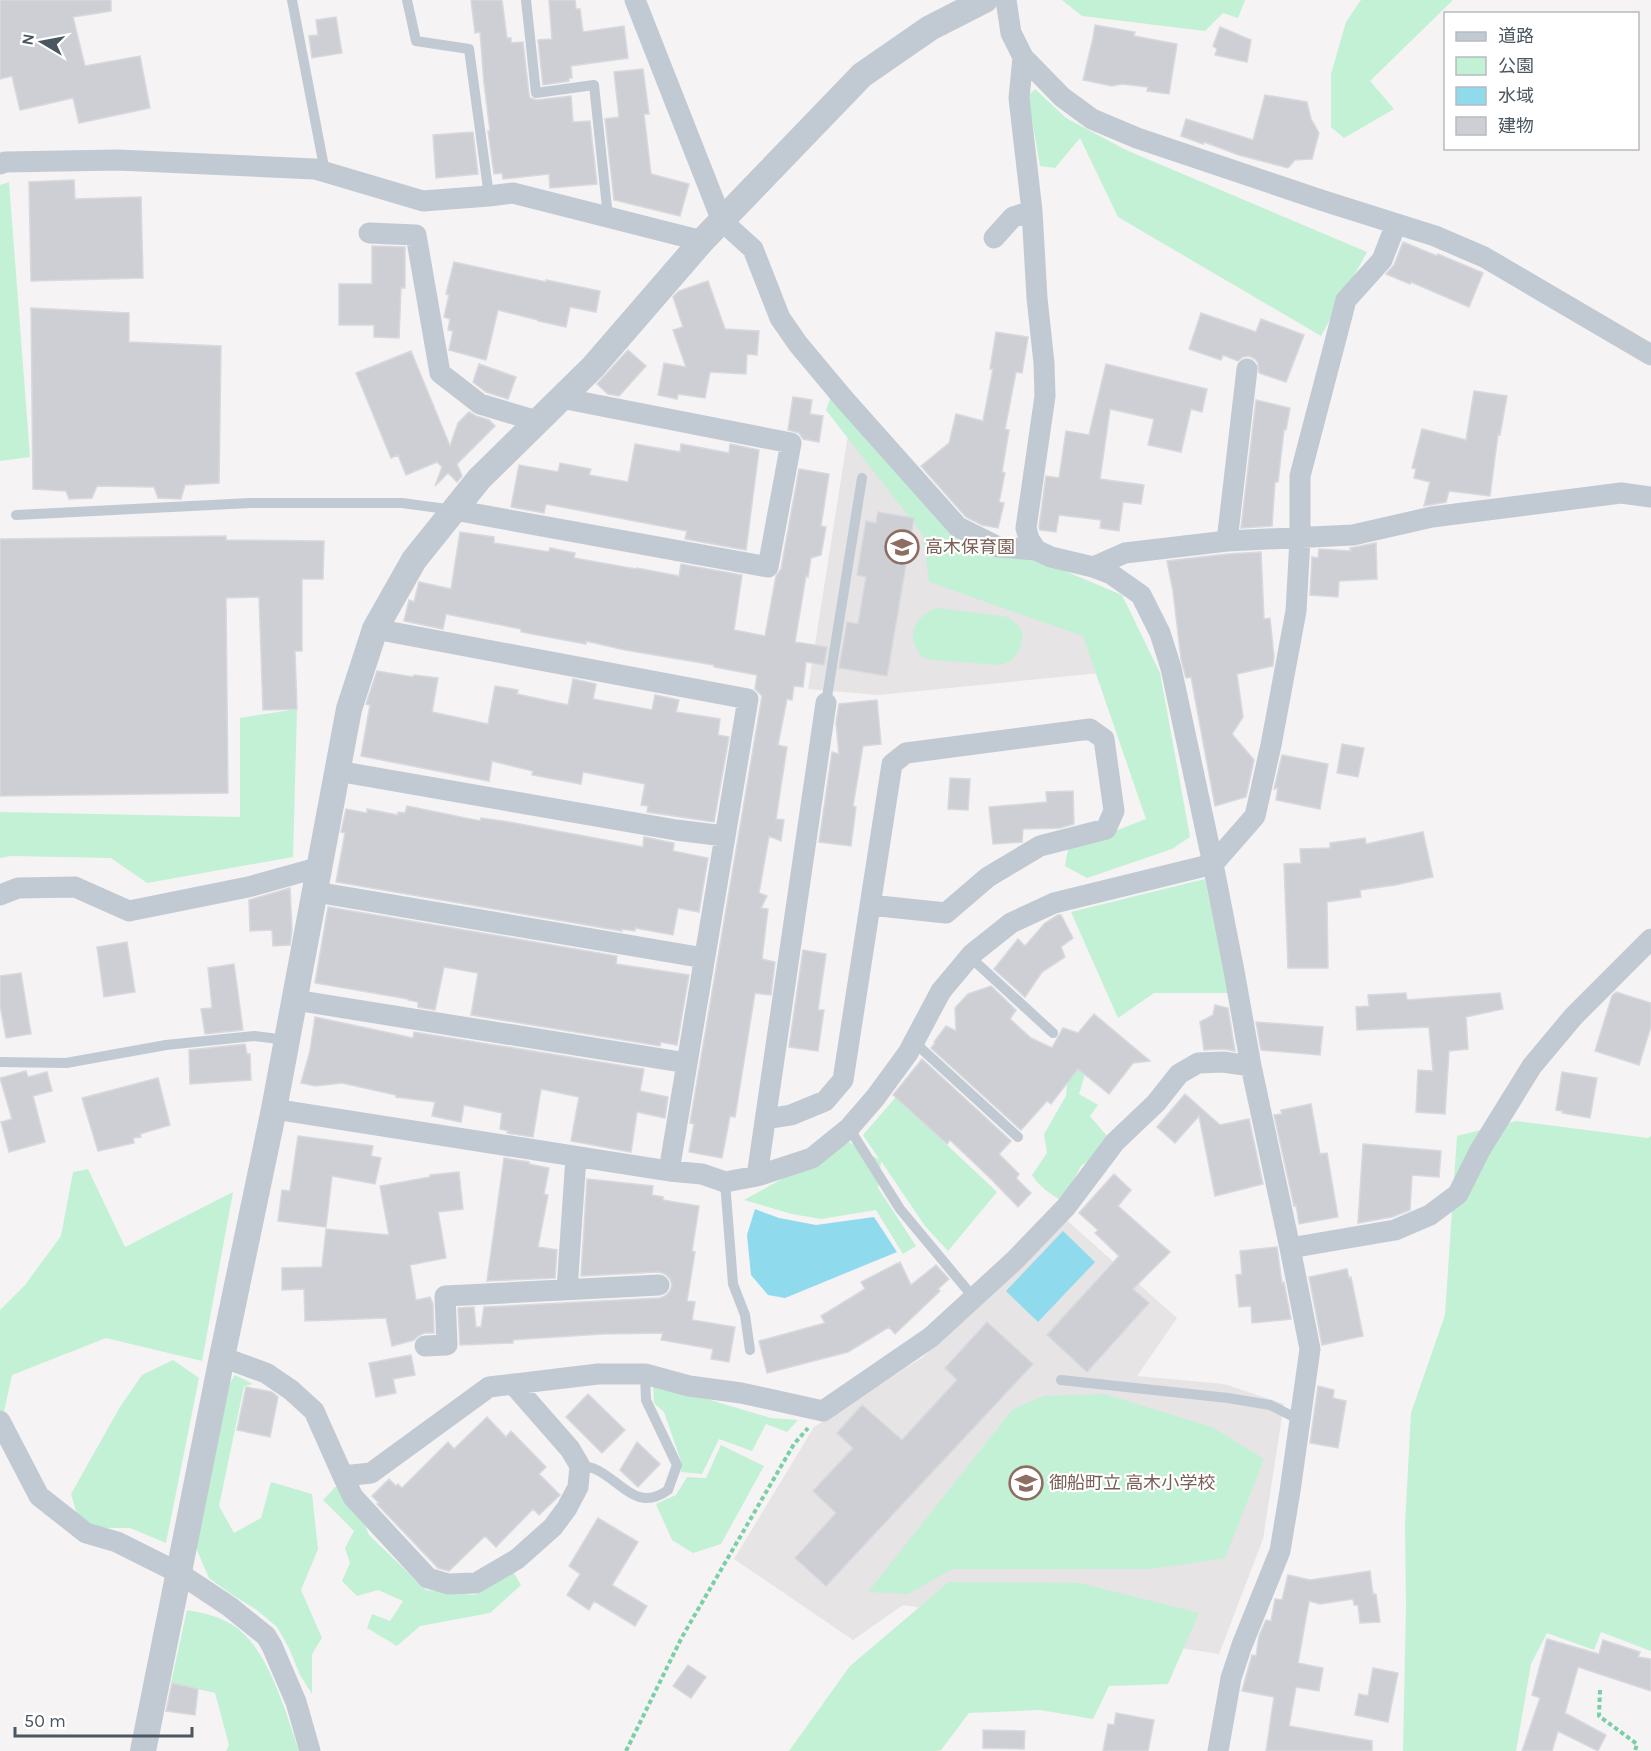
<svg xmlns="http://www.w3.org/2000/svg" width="1651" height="1751" viewBox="0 0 1651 1751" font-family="Karla,'Noto Sans JP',sans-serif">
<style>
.education{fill:#e6e4e5}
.green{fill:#c3f1d5}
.water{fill:#90daee}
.building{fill:#cdcfd5;stroke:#d7d9de;stroke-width:1.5}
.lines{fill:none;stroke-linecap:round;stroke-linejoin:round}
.path{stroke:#7ad0a6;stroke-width:4;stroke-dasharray:4.5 3;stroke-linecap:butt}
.service{stroke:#c1cad2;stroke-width:10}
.minor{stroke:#c1cad2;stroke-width:21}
.tertiary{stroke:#c1cad2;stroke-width:26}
.labels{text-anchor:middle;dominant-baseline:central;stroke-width:4.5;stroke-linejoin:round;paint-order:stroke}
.education-label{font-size:18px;fill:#785e54;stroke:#fff;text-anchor:start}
</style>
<rect width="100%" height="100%" fill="#f5f3f3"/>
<!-- education -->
<path class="education" d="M851,416L949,537L1151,668L878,695L808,689Z
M1064,1218L1177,1318L1137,1376L1224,1384L1284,1404L1263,1539L1219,1654L903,1605L853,1640L734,1559L814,1427L923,1357Z"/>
<!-- green -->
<path class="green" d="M1062,0H1245L1238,18L1223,13L1205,31L1082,16Z
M1361,0H1453L1370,81L1394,109L1344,138L1331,127V74L1346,22Z
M1035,89L1066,118L1126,150L1367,252L1321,336L1118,217L1080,138L1055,168L1040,166L1028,96Z
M9,182L30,457L0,461V185Z
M831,396L941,519L1122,595L1160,673L1190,837L1172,849L1087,878L1065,866L1068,849L1146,819L1083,636L929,582L923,535L826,410Z
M937,608L1008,617L1018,625L1023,634L1020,650L1011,661L1001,665L932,660L921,657C919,652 913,643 913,638C912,623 925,612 937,608Z
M297,709L293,857L147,883L111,858L11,856L0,858V812L240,817V718Z
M1205,879L1228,993H1154L1118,1018L1071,912Z
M1077,1068L1086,1071L1079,1094L1098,1105L1090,1116L1107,1136L1095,1156L1081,1166L1062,1201C1050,1194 1040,1187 1032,1175L1047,1153L1044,1134L1066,1096L1067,1085Z
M896,1097L997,1192L948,1251L925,1226L881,1161L878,1188L916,1246L903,1254L876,1210L821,1219L792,1214L744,1200L849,1142L880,1160L863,1135Z
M1516,1121L1648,1138L1651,1136V1651L1601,1632L1594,1650L1547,1633L1531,1664L1516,1751H1403L1406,1605L1405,1525L1411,1413L1445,1315L1457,1136Z
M88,1169L125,1247L233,1192L202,1361L106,1338L12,1375L0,1430V1310L25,1285L61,1236L73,1172Z
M173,1360L199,1378L166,1543L130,1528H94L78,1518L71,1494L120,1407L142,1375Z
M235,1375L253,1384L244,1386L219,1506L234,1533L261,1518L271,1482L312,1494L318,1549L301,1590L322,1638L312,1654V1694L300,1675L289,1648L277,1627L257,1610L231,1594L209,1578L194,1543L230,1383Z
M653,1383L771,1418L798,1420L787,1432L766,1424L752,1451L719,1439L702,1474L681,1472V1461L664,1412L654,1403Z
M1104,1394L1212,1427L1264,1459L1225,1558L1151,1569H952L908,1594L868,1592L1013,1409L1044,1396Z
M721,1445L764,1466L721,1544L693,1553L672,1540L656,1504L676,1495L687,1477L706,1478Z
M339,1483L353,1497L369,1535L426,1590L475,1595L512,1570L521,1585L490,1613L420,1626L397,1646L367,1628L372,1614L390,1621L403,1601L378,1590L357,1596L342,1581L350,1563L345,1548L354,1531L323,1500Z
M949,1582L1079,1583L1199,1613L1168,1684L1109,1686L1093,1719L1040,1710L969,1713L941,1750L935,1751H789L850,1666Z
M187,1610C204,1613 219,1616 234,1626C268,1648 286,1713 299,1751H226L229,1745L215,1693L171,1683Z"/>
<!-- water -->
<path class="water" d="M755,1209L779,1218L816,1225L874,1217L897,1252L785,1298L768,1295L751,1275L747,1235Z
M1063,1231L1095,1262L1038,1322L1006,1291Z"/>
<!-- building -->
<path class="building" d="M0,0H111V11L73,17L85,66L140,56L150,108L79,123L73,98L20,110L12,76L0,79Z
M471,0H502L507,38H511V43L523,42L529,94L530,98L537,100L571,96L573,122L590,121L597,184L550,188L549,174L503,179L502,173L494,174L488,131H490L484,83L480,32L475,33Z
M549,0H575L576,9H580L583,32L624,26L628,58L571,66L572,78H569V81L543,85L538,40L552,39Z
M336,17L342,53L312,58L309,36L318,35L316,20Z
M1095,25L1135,32L1134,36L1177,44L1169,94L1147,91L1148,87L1122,84L1112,86L1083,80L1093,38Z
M1220,27L1251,40L1247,62L1215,55L1217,49L1213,46Z
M643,69L649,114H644L651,174L689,184L680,216L614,200L605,119L619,117L614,72Z
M1265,95L1307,102L1311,119L1319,133L1312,159L1295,160L1288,168L1239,155L1204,142L1203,144L1181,136L1186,119L1253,140Z
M473,132L478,174L436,178L433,135Z
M74,180L75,199L141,197L143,278L31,281L29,182Z
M1403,242L1437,256L1438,254L1483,273L1469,307L1411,282L1410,284L1386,274L1394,265Z
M372,246L405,247V288H401L399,338L374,337V325H339V284H372Z
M454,262L546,282V280L600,291L596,312L570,307L566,327L538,321V320L498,310L486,360L449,350L453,331L448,330L450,319L444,317L449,295L446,294Z
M708,281L725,329L759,331L757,355L747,354L746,374L710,372L705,398L678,394L677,399L658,395L664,363L686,367L673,330L683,327L673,297L679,291Z
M31,308L129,313V342L221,346L219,483L185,485L181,499L158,498L154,487L97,486L92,498L69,499L66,491L33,489Z
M1201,313L1256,332L1261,319L1304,335L1286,382L1259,373L1258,363L1255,359L1249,356L1243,357L1238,361L1223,355L1221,360L1189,349Z
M996,332L1028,337L1022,373L1016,372L1005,429L1009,430L1002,472L1005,473L999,502L1004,503L998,528L982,525L966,517L921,466L949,443L956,414L983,421L993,369H990Z
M628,350L646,366L619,396L608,394L597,384Z
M411,351L450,446L458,423L469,412L476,416L489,420L495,426L457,464L462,476L457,482L448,473L435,486L442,467L437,462L406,475L398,455L391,458L356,373Z
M479,364L516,377L508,399L486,392L473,382Z
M1106,364L1207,389L1202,412L1191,409L1181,452L1148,445L1154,419L1110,409L1100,479L1144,485L1141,504L1123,502L1119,531L1100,528L1101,520L1059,515L1056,532L1040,530L1039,527L1046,476L1059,478L1066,431L1089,435Z
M1474,391L1507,396L1500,435L1498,434L1490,496L1449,491L1446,502L1424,506L1430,482L1414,478L1416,469L1412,468L1422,429L1466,440Z
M793,397L812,400L810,414L823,416L819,442L803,439L799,433L788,430Z
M1256,400L1290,408L1286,430H1284L1278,482H1275L1272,526L1241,528Z
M635,444L680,452L681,444L729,453L730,444L759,450L746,550L685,539L687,531L546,504L544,513L511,507L519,465L558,472L560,463L591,469L589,475L628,482Z
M799,469L829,474L821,526L826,527L821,555L811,558L808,577L806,576L795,642L827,647L824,665L806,662L803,687L794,686L792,700L787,699L778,745L787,747L776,819L784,820L781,841L769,836L759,893L767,896L761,908L768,909L762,959L775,962L771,995L755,993L735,1117L730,1116L722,1158L689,1152L694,1124L690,1123L762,696L755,689L757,675L714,667V665L625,650L586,641V644L521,632V629L446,614L443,629L404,621L409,600L414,602L419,582L451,589L460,532L494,537V543L549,552L550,548L575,553L574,558L636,569L637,568L679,576L681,564L742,575L734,630L765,636L776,576L781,569Z
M878,512L914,518L887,676L839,668L847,622L858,624L866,577L857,575L866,521L876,523Z
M226,536V540L324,541L323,579H302V651H295L297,709L263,710L259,597L226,598L228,793L0,796V539Z
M1376,543L1377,579L1339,581L1338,597L1310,595L1312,557L1318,558L1319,549L1351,551L1350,548Z
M1261,552L1264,619L1270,618L1274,657L1273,666L1237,674L1243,717L1232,734L1254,760L1246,797L1215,806L1191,677L1186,678L1181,659L1173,591L1167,561L1228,554Z
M377,671L413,677L414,675L438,678L432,712L488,724L495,686L518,690L517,694L568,705L573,679L596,684L593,699L652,710L655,695L679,700L676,712L720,719L718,735L729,737L714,822L647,812L648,806L641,805L645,784L583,772L581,784L532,775L533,771L492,761L489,781L361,756L370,705L366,704Z
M877,700L881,744L863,746L853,806L856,807L851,846L819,842L832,752L839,754L836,723L839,704Z
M1342,744L1364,748L1358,777L1337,773Z
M1282,755L1328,764L1320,809L1276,800L1278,788L1274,789Z
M950,778L970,779L968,810L948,809Z
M1073,791L1074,824L1060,828L1023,829L1022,842L993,844L989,807L1047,802L1046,792Z
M407,806L480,821L481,818L509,822L643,847L644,837L674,843L673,851L708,858L699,912L678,908L673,935L635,928V931L622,929V931L336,882L345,833L341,832L346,809L367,813V809L398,815V812L405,813Z
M1423,832L1433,877L1395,885L1360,890L1361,897L1327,902L1328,968H1288L1284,864L1301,863L1300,849L1330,848V843L1365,838L1366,844Z
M290,888L292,930L290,945L273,946L272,930L250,931L249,900Z
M328,907L617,956L616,964L689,975L677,1045L661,1042L660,1046L471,1015L478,973L444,967L435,1010L418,1007V1002L408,1000V999L315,983Z
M1058,915H1061L1073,938L1061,947L1065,957L1042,972L1025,997L994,969L1018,939L1025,946L1045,923Z
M127,942L135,992L104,997L97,947Z
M803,950L826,954L818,1010H824L818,1051L789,1047Z
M234,964L243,1030L205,1034L201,1009L212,1008L208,968Z
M21,973L31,1034L6,1038L0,1005V976Z
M991,986L1016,1010L1010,1019L1031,1038L1052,1048L1063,1028L1078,1033L1094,1014L1150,1061L1133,1063L1109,1094L1078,1069L1051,1104L1047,1101L1021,1130L931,1048L935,1043L934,1042L946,1026L956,1031L955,1008L968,994Z
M1616,992L1651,1003V1026L1639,1065L1595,1051L1612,996Z
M1406,993L1407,1000L1500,993L1503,1009L1466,1017L1468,1049L1449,1051L1445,1114L1416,1112L1418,1070L1433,1071L1429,1027L1357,1030L1356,1007L1369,1006L1368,995Z
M1215,1005L1228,1008L1235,1051L1223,1049L1204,1050L1200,1022L1213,1015Z
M315,1017L413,1038L414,1032L644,1069L640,1091L668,1097L665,1118L637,1112L631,1152L571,1141L579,1097L541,1089L533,1137L507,1133L508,1131L500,1129L502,1113L464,1105L461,1122L432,1116L435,1102L396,1097V1095L342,1083L315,1086L301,1083L310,1051Z
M1256,1022L1323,1027L1320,1055L1261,1050Z
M245,1044L247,1054H250L251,1080L190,1084L189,1050Z
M922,1059L1011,1141L999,1154L1019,1174L1016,1178L1031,1193L1018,1207L991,1179L950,1140L947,1144L893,1095Z
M26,1071L28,1077L47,1072L52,1091L33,1096L45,1142L9,1152L1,1122L12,1119L0,1078Z
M1562,1072L1597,1078L1590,1118L1562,1113L1563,1111L1556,1110Z
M158,1078L170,1125L140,1134L141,1137L133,1138L134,1143L98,1151L82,1098Z
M1185,1094L1220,1125L1249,1119L1263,1184L1215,1196L1199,1116L1175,1143L1157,1127Z
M1311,1104L1320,1154L1327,1153L1338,1217L1299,1224L1296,1205L1294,1206L1274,1115L1282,1114L1281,1110Z
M298,1136L373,1146L371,1156L381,1158L375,1184L332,1176L326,1227L278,1221L282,1190L290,1191Z
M1363,1144L1441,1151L1439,1177L1412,1175L1410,1210L1392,1217L1358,1223Z
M504,1158L529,1162V1164L549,1168L544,1194L548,1195L538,1247L557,1250L555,1278L487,1281Z
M459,1172L463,1209L438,1212L446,1258L410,1265L416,1300L430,1297L433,1304L434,1333H424L418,1336L414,1340L392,1346L386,1318L305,1321L304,1289L282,1290V1268L322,1267L326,1229L389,1235L380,1186L430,1177V1175Z
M1114,1174L1131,1190L1118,1206L1170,1252L1133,1289L1149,1303L1087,1372L1047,1335L1119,1256L1095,1233L1098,1230L1079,1213Z
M587,1179L653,1186L652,1195L663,1197V1200L699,1206L692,1251L695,1252L687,1301L695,1302L692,1320L735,1327L729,1362L711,1359L713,1349L661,1340L663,1333L603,1334L524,1339L513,1340V1343L460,1345L458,1308L474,1307L476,1327H481L484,1307L660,1298L665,1296L670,1291L672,1285L670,1279L665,1274L659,1272L581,1276Z
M1277,1247L1282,1283L1284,1282L1291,1319L1252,1323L1251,1306L1239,1307L1236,1275L1242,1274L1240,1251Z
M900,1262L911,1285L936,1265L949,1279L938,1289L940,1291L895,1334L889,1327L848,1352L767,1373L759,1341L825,1323L821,1316L865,1289L861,1282Z
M1347,1269L1349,1278L1351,1277L1363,1336L1322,1345L1309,1277Z
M987,1322L1033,1364L826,1586L795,1558L836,1513L813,1491L853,1448L837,1433L862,1405L902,1440L957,1380L945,1368Z
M411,1355L415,1375L393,1379L396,1393L376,1397L369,1363Z
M1318,1386L1334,1390L1333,1398L1346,1401L1338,1448L1310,1443Z
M246,1387L272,1392L278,1397L270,1437L237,1430Z
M588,1394L625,1430L602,1453L566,1417Z
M487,1417L506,1437L511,1431L546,1467L539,1474L560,1495L539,1515L533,1509L496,1547L485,1536L449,1571L438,1568L377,1504L379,1503L372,1496L389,1479L396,1486L398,1484L402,1488L448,1442L454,1449Z
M637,1442L660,1464L638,1487L620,1470Z
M598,1518L638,1542L612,1585L647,1606L635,1626L594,1601L589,1610L567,1595L580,1574L569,1566Z
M1370,1571L1373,1594H1376L1380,1622L1360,1623L1358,1605H1354L1353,1599L1320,1604L1309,1601L1298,1663L1323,1668L1319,1691L1296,1687L1289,1726L1372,1741V1751H1266L1274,1697L1242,1691L1252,1655L1256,1656L1259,1636L1266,1620L1271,1621L1275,1599L1282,1600L1288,1575L1310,1580Z
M1547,1639L1599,1654L1603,1640L1640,1652L1638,1657L1651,1659V1691L1578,1667L1565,1713L1606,1735L1598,1751L1558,1731L1552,1751H1522L1540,1698L1532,1695Z
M688,1665L706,1677L691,1698L673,1686Z
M1373,1668L1398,1673L1388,1722L1355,1715L1359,1694L1368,1696Z
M172,1683L198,1689L195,1715L166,1711Z
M1116,1713L1154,1720L1148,1751H1103L1108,1724L1114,1725Z
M983,1730L1025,1731L1024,1749L983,1748Z"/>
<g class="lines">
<!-- path -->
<path class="path" d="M1600,1690L1599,1716L1637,1744L1635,1751
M626,1751L682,1637L794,1444L808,1428"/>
<!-- service -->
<path class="service" d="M292,0L325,172
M407,0L416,41L469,49L489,196
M526,0L536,93L594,85L608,217
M16,515L250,503H402L454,510
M826,703L862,478
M970,957L1053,1033
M914,1042L1018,1137
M0,1062L66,1063L166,1045L254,1036L287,1040
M849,1128L900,1209L974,1298
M725,1182L733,1284L745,1315L750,1350
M1061,1380L1228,1398L1270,1405L1300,1420
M580,1466C585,1467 591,1467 595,1469C622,1481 636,1513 668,1490L677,1465L646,1400L645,1374"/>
<!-- minor -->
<path class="minor" d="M635,0L722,221L753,249L780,318L798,344L844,399L958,527L998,547L1036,550
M1006,0L1011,33L1023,57L1062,97L1092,119L1137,138L1324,201L1435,236L1484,257L1651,355
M1023,57L1019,98L1032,211L1037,298L1044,363L1045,396L1026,528L1029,539L1036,550L1051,557L1093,567L1111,574L1141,595L1160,633L1171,668L1213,864L1234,971L1251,1066L1290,1248L1310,1349L1290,1491L1280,1551L1242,1645L1231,1678L1218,1751
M0,164L5,162L118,160L315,169L423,201L489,196L513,193L702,241
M369,233L416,235L440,373L480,404L537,421
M994,238L1013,217L1032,211
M454,510L768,567L791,443L561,398
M1227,541L1247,369
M1093,567L1125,553L1227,541L1353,535L1432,517L1621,493L1651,497
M375,629L748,699L669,1171
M337,771L676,830L724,836
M316,892L704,958
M0,895L18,888L75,887L129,911L248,887L320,867
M295,1000L687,1063
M274,1109L669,1171L702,1174L725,1182L757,1176L812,1158L849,1128L875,1098L908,1053L941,991L972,954L1011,923L1054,903L1213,864L1255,816L1271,745L1296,611L1300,539V476L1346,300L1382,260L1396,224
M766,1119L791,1115L825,1101L843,1080L892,764L906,753L1090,729L1104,739L1114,811L1106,829L1040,846L988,877L946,913L870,905
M757,1176L826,703
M1290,1248L1395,1230L1430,1215L1458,1194L1480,1150L1532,1066L1573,1017L1651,939
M567,1290L576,1157
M425,1346L447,1345L445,1296L659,1285
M222,1357L266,1373L291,1390L314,1411L343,1476L371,1473L489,1387L598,1374H645L689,1386L741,1393L823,1411L931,1337L1015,1260L1066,1207L1115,1142L1156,1103L1179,1074L1198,1063L1223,1062L1251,1066
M0,1421L39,1496L86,1533L117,1542L179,1573L230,1607L266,1636L272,1646L296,1702L310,1751
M343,1476L353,1497L428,1578L448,1584L476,1583L517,1559L553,1527L567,1508L578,1487L580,1466L570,1449L513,1384"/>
<!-- tertiary -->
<path class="tertiary" d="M143,1751L222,1357L274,1109L349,709L375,629L414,560L479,479L593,367L702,241L862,75L930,28L985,0"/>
</g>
<!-- icons -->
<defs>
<g id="school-ring" transform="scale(1.725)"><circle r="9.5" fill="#fff" stroke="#8d6e63" stroke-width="1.5"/><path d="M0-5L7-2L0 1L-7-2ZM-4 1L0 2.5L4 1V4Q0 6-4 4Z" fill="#8d6e63"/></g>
</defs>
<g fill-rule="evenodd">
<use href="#school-ring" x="902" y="547"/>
<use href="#school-ring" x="1026" y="1483"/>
</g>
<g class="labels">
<!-- education labels -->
<g class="education-label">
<text x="925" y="547">高木保育園</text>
<text x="1049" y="1483">御船町立 高木小学校</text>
</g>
</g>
<!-- legend -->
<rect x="1444" y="12" width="195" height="138" fill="#ffffff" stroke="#b7bbc0" stroke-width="1.5"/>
<rect x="1456" y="32" width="30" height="9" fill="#c1cad2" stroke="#b7bbc0" stroke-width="1.5"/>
<text x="1498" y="42" font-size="18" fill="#4a5661">道路</text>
<rect x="1456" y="57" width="30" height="18" fill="#c3f1d5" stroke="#b7bbc0" stroke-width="1.5"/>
<text x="1498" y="72" font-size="18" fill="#4a5661">公園</text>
<rect x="1456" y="87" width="30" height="18" fill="#90daee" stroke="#b7bbc0" stroke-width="1.5"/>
<text x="1498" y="102" font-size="18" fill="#4a5661">水域</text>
<rect x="1456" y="117" width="30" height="18" fill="#cdcfd5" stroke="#b7bbc0" stroke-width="1.5"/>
<text x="1498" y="132" font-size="18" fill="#4a5661">建物</text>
<!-- north arrow -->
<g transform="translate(42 42) rotate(280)" stroke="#ffffff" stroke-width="4.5" paint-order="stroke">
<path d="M0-4.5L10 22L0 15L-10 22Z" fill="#4a5661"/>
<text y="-9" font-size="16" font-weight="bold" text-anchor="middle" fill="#4a5661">N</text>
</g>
<!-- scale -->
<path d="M15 1727v9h177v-9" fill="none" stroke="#4a5661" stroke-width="3"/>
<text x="24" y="1727" font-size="18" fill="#4a5661" stroke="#ffffff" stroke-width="4.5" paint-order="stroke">50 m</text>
</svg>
